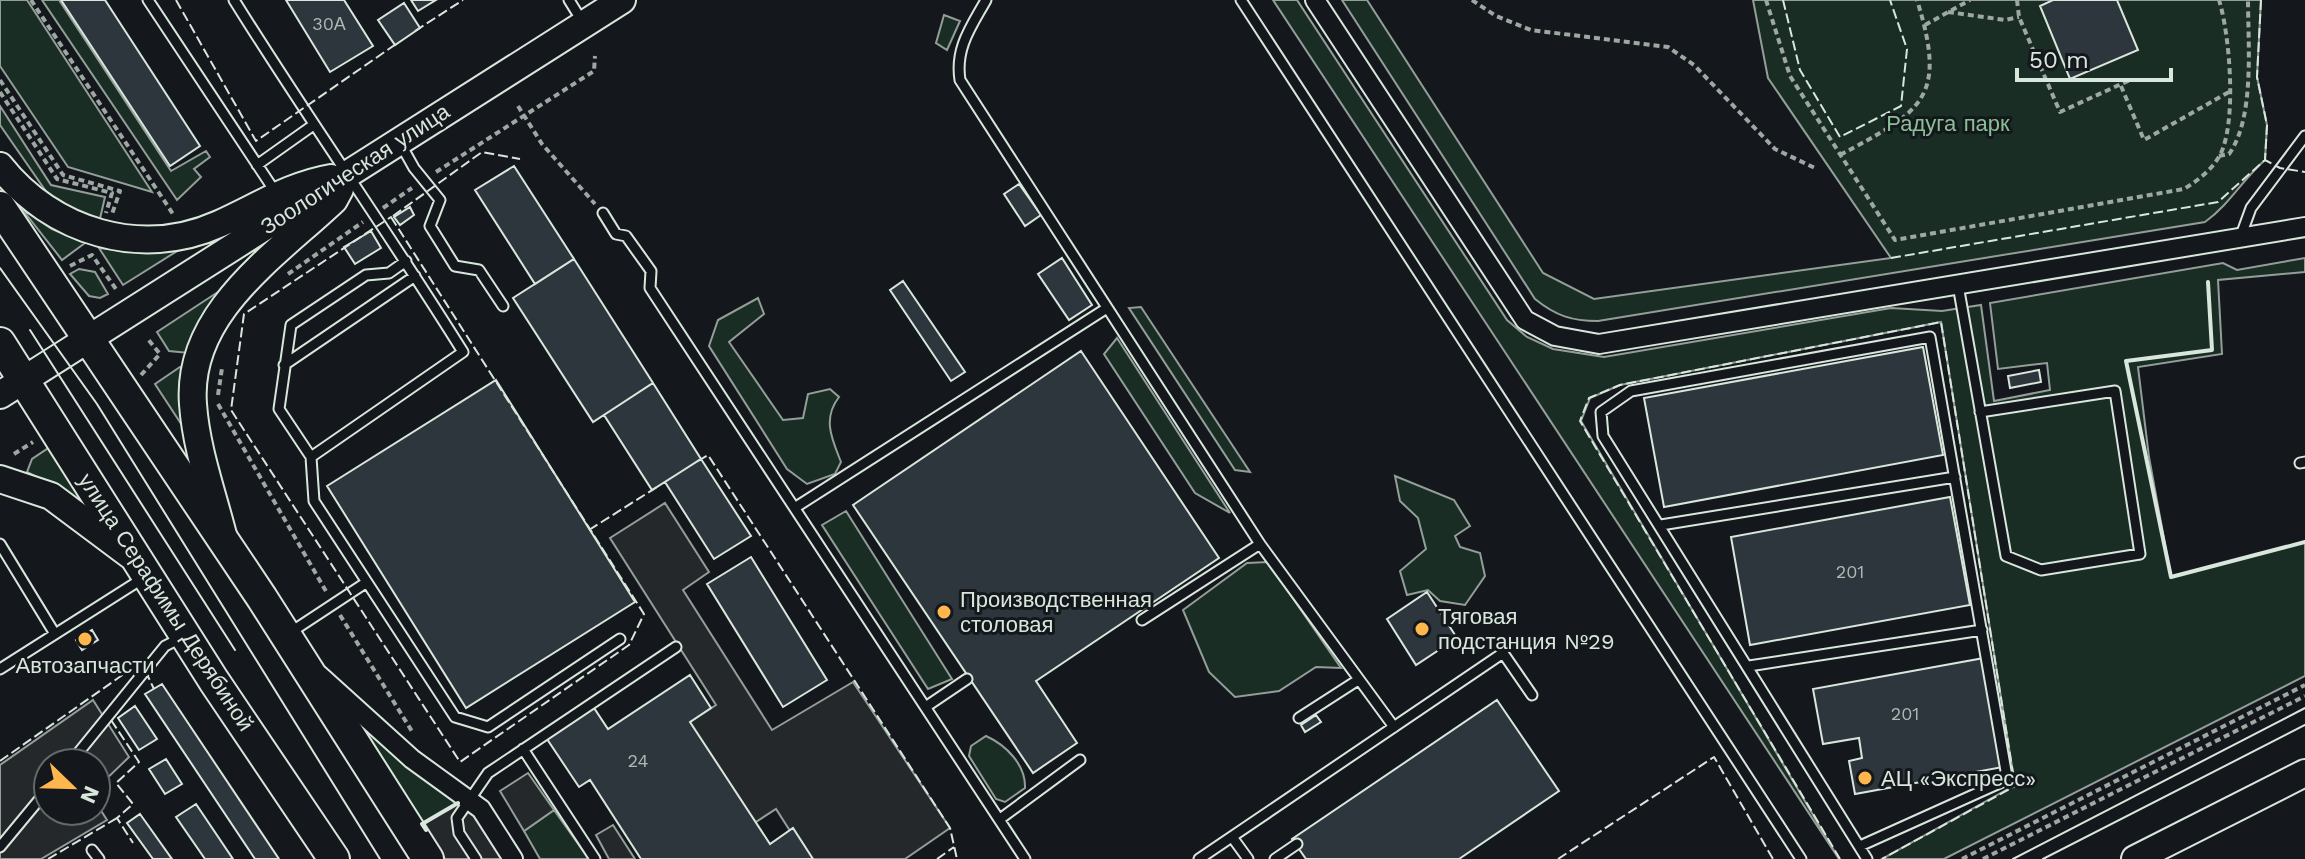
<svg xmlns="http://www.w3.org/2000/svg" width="2305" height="859" viewBox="0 0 2305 859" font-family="'Work Sans',sans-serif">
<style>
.green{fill:#1a2d24;stroke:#939e99;stroke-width:2}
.parking{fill:#24282b;stroke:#939e99;stroke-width:2}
.building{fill:#2c363c;stroke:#d8e6dc;stroke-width:2}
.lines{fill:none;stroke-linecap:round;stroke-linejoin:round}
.lane-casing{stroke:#d8e6dc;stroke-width:13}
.street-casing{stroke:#d8e6dc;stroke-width:22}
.secondary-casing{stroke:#d8e6dc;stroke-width:30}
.primary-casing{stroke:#d8e6dc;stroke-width:34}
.path{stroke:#9da8a2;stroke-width:4;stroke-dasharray:6 4;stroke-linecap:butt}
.lane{stroke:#14181c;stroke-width:9}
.street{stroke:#14181c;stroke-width:18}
.secondary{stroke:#14181c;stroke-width:26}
.primary{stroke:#14181c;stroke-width:30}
.tram{stroke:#d8e6dc;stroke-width:2}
.fence{stroke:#d8e6dc;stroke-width:2;stroke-dasharray:10 4;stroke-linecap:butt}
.wall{stroke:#d8e6dc;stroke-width:4}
.poi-dot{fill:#ffb74d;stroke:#14181c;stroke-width:3}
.labels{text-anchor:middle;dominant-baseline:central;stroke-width:6;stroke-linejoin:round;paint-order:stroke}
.number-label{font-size:18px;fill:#adbab4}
.park-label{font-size:22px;fill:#8ac095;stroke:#14181c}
.street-label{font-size:22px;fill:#d8e6dc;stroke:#14181c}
.poi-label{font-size:22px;fill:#d8e6dc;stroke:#14181c;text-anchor:start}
</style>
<rect width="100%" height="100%" fill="#14181c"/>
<!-- green -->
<path class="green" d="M0,0H27L152,192L68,167L0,66Z
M42,0H59L171,171L206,151L210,157L194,169L201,177L177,200Z
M1273,0H1297L1507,320L1527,337L1553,349L1604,357L1891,308L1942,311L1981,305L1994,401L2050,390L2047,363L1998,369L1990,303L2223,263L2237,270L2305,258V272L2218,280L2222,354L2138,367L2149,457L2171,577L2305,542V676L1944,859H1882L2015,785L1941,322L1620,385L1590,398L1581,421L1839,859Z
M1342,0H1367L1543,273L1594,299L1891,258L1768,78L1753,0H2261L2257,77L2267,125L2265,160C2243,179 2230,204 2205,222L1598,321C1572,321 1556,316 1535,299Z
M944,15L960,21L947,50L936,43Z
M0,106L51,185L105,197L99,223L52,200L0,125Z
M22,209L52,229L85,243L62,260Z
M190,243L123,285L99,248L135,252Z
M79,269L95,272L108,294L100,298L89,296L70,274Z
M224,288L198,324L189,353L169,351L157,332Z
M758,298L764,314L729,342L783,420L803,418L808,394L830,389L839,397C822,419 832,439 841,462L835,474L807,484L787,469L709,346L718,320Z
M1141,307L1250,472L1235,470L1129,308Z
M1117,338L1230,513L1195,493L1104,354Z
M180,367L192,368L191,439L155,384Z
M50,447L96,518L73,496L27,472L32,459Z
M1395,476L1454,500L1470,526L1455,536L1460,547L1480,553L1485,576L1465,605L1440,601L1428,590L1407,595L1400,571L1426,549L1418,518L1400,501Z
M846,511L952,679L928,689L822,525Z
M1268,562L1341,668L1316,667L1279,691L1235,697L1209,672L1183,610L1247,563Z
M357,717L458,803L422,824Z
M986,736C1006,745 1026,765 1025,788L1005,802L996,799L969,756L971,746Z
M554,810L589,859H540L524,831Z"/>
<!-- parking -->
<path class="parking" d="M665,503L709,572L683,590L772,730L853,682L950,828L905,859H808L776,809L745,829L681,728L716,705L610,538Z
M93,700L129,757L96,789V763H48V811H96V803L107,820L41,859H0V765Z
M528,773L554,810L524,831L500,791Z
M458,803L495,821L518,859H445L422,824Z
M613,825L635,859H609L596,835Z"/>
<!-- building -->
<path class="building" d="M61,0H105L200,146L170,166Z
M286,0H344L373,46L330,72Z
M411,0H436L418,11Z
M2053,0H2117L2138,50L2070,79L2040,6Z
M404,3L420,28L395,45L378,20Z
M514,166L574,259L535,284L475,190Z
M1019,184L1041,215L1025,226L1004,194Z
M410,207L414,215L400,225L394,217Z
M371,231L381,248L355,264L344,247Z
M1062,258L1092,305L1069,320L1038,274Z
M574,259L653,383L593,422L513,298Z
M903,281L965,372L951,381L890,290Z
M1923,347L1943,455L1664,507L1644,398Z
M1081,351L1219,558L1036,681L1077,743L1033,773L853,505Z
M2039,370L2041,382L2010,388L2008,376Z
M496,380L635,602L466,708L327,486Z
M653,383L701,459L652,490L604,415Z
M701,459L751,536L714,559L665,482Z
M1950,497L1970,605L1750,645L1731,537Z
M751,557L827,680L783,707L707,584Z
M1427,592L1457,638L1416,665L1387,619Z
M92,630L98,640L82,650L76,640Z
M1984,658L2003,767L1855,794L1849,761L1862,758L1859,738L1823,744L1813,689Z
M690,675L711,708L690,722L770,844L793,828L813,859H641L590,780L579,787L547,739L594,708L608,729Z
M162,684L279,859H255L145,694Z
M1497,700L1559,791L1459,859H1306L1292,839Z
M135,706L157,739L139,750L118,718Z
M1316,715L1321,722L1305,732L1301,725Z
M166,759L182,784L165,794L149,769Z
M196,804L233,859H205L176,817Z
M140,814L172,859H153L127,823Z"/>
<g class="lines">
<!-- lane casing -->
<g class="lane-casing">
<path id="lane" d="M148,0L276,193
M234,0C308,119 389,233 463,352L311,457
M569,0L582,21
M986,0C971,27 955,48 960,80L1260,544L1394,727
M1241,0L1801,859
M400,143L414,168L440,200L430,226L455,266L479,270L503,306
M257,165L312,126
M603,213L616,234L626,236L651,271L650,288L1025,859
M2240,238L2251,208L2305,136
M406,261L389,273L366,275L291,325L279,409L311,457L314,501L455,717L488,727L620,639
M1958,285L2006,556L2041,570L2140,554L2115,391L1980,412
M284,365L415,276
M2300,463L2305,462
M796,507L1107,308
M1661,525L1955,477
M0,544L55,634
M1142,620L1260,544
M288,634L367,582
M1749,666L1982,630
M0,669L145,577
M927,706L967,679
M1299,718L1358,680
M523,749L595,859
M70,763L165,646L183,637
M1000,819L1080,760
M1232,837L1248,859
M1860,846L2002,782L2006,771L1930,337L1631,391L1601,412L1603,436L1867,859
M0,847L48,789
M92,850L99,859
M476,859L459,833L457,818L488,773L676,647
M1199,859L1503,653L1532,695
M1275,859L1297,844"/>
</g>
<!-- street casing -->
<g class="street-casing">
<path id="street" d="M1315,0L1525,320L1555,336L1599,344L2305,227
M319,675L412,759L481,809L513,859"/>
</g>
<!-- secondary casing -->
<g class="secondary-casing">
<path id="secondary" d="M0,166C52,232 141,259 219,224C257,207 290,185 331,178
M0,395L622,0
M0,479L51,496L130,555
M223,535C212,492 196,448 193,404C186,313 276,255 334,200L340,189
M2135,859L2305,773"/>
</g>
<!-- primary casing -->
<g class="primary-casing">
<path id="primary" d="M0,207L262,598L428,859
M0,343L214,681L334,859"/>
</g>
<!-- path -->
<path class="path" d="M31,0L173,214
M1472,0L1496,16L1531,30L1668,47L1694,65L1775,149L1817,169
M1766,0L1790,76L1895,240L2184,189C2198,180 2211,171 2220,155C2237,123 2230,35 2219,0
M2017,0L2019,17L2060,112L2130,80
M1948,12L2005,20L2019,17
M1925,25L1970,0
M0,80L63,175L120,191L112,214
M2121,86L2144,140L2229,92
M0,92L57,179L112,193L106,213
M518,106L542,144L595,204
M1840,155C1922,111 1948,99 1917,0
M2219,156L2229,154C2255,118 2248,44 2248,0
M436,172L594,71L595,56
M383,208L412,188
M70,266L92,255L118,292
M288,274L363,222
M141,375L160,354L147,338
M218,395L222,368
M218,404L327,593
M14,454L33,442
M340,615L413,733
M1962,859L2305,685
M1983,859L2305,696"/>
<!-- lane -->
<use href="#lane" class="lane"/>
<!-- street -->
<use href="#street" class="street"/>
<!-- secondary -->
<use href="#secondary" class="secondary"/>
<!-- primary -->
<use href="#primary" class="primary"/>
<!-- tram -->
<path class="tram" d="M0,268L97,404L380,859
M30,330L235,650
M2013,859L2305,708
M2043,859L2305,725"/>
<!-- fence -->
<path class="fence" d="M176,0L256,141L399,42
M1783,0L1800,70L1840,137L1901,106L1907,49L1890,0
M2261,0L2257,77L2267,125L2265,160
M415,31L463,0
M393,216L482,152L520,159
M391,217L644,614L629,645L460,762L231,410L244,314Z
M1891,258L2218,202L2265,160L2280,168L2305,172
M698,461L708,455L950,828L957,859
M589,530L657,487
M111,720L139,762L116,783L133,804L117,818L133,843
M0,761L141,662L154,689
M48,859L117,818
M937,859L954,847
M1558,859L1714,757L1773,859
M1840,859L1580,421L1589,398L1620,385L1941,322L2015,786L1882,859"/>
<!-- wall -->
<path class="wall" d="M2208,282L2212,350L2126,361L2171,577L2305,542
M426,830L422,824L458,803"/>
</g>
<!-- markers -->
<g class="poi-dot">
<circle cx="944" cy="612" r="8"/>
<circle cx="1422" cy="629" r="8"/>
<circle cx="85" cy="639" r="8"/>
<circle cx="1865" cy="778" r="8"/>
</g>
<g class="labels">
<!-- number labels -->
<g class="number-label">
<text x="329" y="23">30А</text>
<text x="1850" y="571">201</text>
<text x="1905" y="713">201</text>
<text x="638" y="760">24</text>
</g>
<!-- park labels -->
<g class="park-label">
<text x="1948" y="123">Радуга парк</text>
</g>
<!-- street labels -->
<g class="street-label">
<text transform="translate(355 169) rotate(-33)">Зоологическая улица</text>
<text transform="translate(166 602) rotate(57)">улица Серафимы Дерябиной</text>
</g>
<!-- poi labels -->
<g class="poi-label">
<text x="960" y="599">Производственная<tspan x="960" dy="25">столовая</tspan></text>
<text x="1438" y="616">Тяговая<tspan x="1438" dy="25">подстанция №29</tspan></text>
<text x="85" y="665" text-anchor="middle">Автозапчасти</text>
<text x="1881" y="778">АЦ «Экспресс»</text>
</g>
</g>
<!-- north arrow -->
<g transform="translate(72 787) rotate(113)"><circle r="38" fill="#14181c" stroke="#626a69" stroke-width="2"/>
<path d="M0-6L14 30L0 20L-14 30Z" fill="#ffb74d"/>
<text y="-12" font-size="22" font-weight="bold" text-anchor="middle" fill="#d8e6dc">N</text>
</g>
<!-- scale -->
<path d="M2017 68v12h154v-12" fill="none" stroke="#d8e6dc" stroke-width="4"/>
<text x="2029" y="68" font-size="24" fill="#d8e6dc" stroke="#14181c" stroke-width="6" paint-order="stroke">50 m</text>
</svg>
